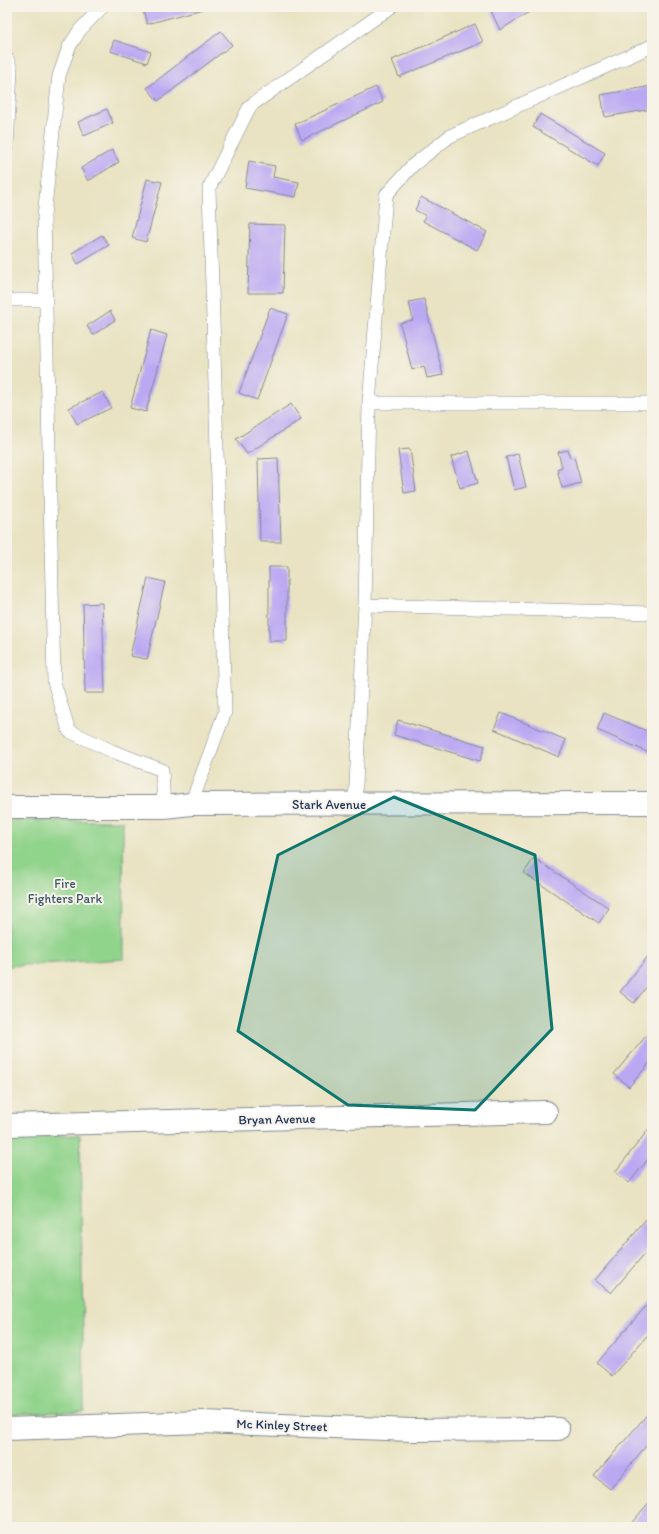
<svg xmlns="http://www.w3.org/2000/svg" width="659" height="1534" viewBox="0 0 659 1534" font-family="Itim,sans-serif">
<style>
.green{fill:#90d38b;stroke:#568174}
.building{fill:#bba8f3}
.lines{fill:none;stroke-linecap:round;stroke-linejoin:round}
.service-casing{stroke:#828990;stroke-width:14}
.minor-casing{stroke:#828990;stroke-width:24}
.service{stroke:#fff;stroke-width:13}
.minor{stroke:#fff;stroke-width:22}
.marked{fill:#0f766e;fill-opacity:0.2;stroke:#0f766e;stroke-width:3;stroke-linejoin:round}
.labels{text-anchor:middle;dominant-baseline:central;stroke-width:4;stroke-linejoin:round;paint-order:stroke}
.street-label{font-size:13px;fill:#1b2f5e;stroke:#f7f3e8}
.park-label{font-size:13px;fill:#385869;stroke:#f7f3e8}
</style>
<rect width="100%" height="100%" fill="#f7f3e8"/>
<filter id="ink" filterUnits="userSpaceOnUse"><feTurbulence type="fractalNoise" baseFrequency=".025" numOctaves="2"/><feDisplacementMap in="SourceGraphic" scale="8" xChannelSelector="R" yChannelSelector="G"/><feConvolveMatrix kernelMatrix="1 2 1 2 8 2 1 2 1" color-interpolation-filters="sRGB"/></filter>
<filter id="wash" filterUnits="userSpaceOnUse"><feTurbulence type="fractalNoise" baseFrequency=".012" numOctaves="4" result="noise"/><feDisplacementMap in="SourceGraphic" scale="16" xChannelSelector="R" yChannelSelector="G"/><feGaussianBlur stdDeviation="0.9" result="paint"/><feColorMatrix in="noise" values="0 0 0 0 0 0 0 0 0 0 0 0 0 0 0 0 0 1.4 0 .05"/><feComposite in="paint" operator="in"/></filter>
<g filter="url(#wash)">
<rect width="100%" height="100%" fill="#e9e3c3"/>
<!-- green -->
<path class="green" d="M7,820L123,821L124,959L7,966Z
M80,1135L84,1411L7,1414V1293H10L7,1137Z"/>
<g id="blocks">
<!-- building -->
<path class="building" d="M142,7H210L147,24Z
M497,7H537L500,30L491,11Z
M475,24L483,42L399,77L392,60Z
M221,31L232,45L158,101L147,88Z
M114,40L151,52L147,63L110,51Z
M652,86V109L605,117L601,95Z
M376,87L383,102L302,140L295,124Z
M107,109L113,123L84,136L78,122Z
M540,114L605,153L598,166L533,127Z
M112,150L119,162L88,181L81,168Z
M249,161L275,166L273,177L299,182L296,197L245,188Z
M147,179L162,182L146,242L132,238Z
M421,197L487,232L477,250L423,221L426,216L415,210Z
M250,224L285,225L283,293H248Z
M102,235L109,245L78,264L72,253Z
M424,299L443,375L427,378L424,366L412,370L400,323L413,320L409,302Z
M270,308L288,314L257,400L239,393Z
M110,311L115,320L93,335L87,326Z
M151,330L167,335L146,412L130,408Z
M103,392L111,408L77,424L69,408Z
M291,404L301,419L247,454L236,439Z
M410,449L416,491L404,493L398,450Z
M568,450L570,458L574,457L581,483L562,488L557,469L562,467L558,452Z
M469,451L478,483L460,488L451,457Z
M518,454L526,487L514,490L506,457Z
M278,458L281,542H260L258,459Z
M269,567H287V641H269Z
M148,578L165,582L147,659L130,656Z
M102,603L105,693H85L83,604Z
M501,713L566,740L559,757L494,729Z
M604,713L652,733V754L597,730Z
M398,720L485,746L480,761L394,735Z
M534,858L609,908L599,923L524,873Z
M652,951V980L634,1003L620,992Z
M652,1029V1060L629,1087L614,1074Z
M652,1125V1154L629,1183L615,1172Z
M652,1213V1245L611,1293L595,1280Z
M652,1299V1330L612,1376L597,1363Z
M652,1409V1439L610,1489L594,1476Z
M652,1499V1527H628Z"/>
</g>
</g>
<g filter="url(#ink)">
<use href="#blocks" fill-opacity="0" stroke="#828990" stroke-width="1"/>
<g class="lines">
<!-- service casing -->
<g class="service-casing">
<path id="service" d="M102,7L80,30L69,47L59,76L44,216L54,682L69,731L112,751L162,770L164,807
M7,59L11,69L7,146
M7,300H45
M369,403H652
M365,605L652,613
M191,804L225,712L209,188L250,106L391,7
M355,804L365,605L369,403L386,195L412,166L450,136L652,46"/>
</g>
<!-- minor casing -->
<g class="minor-casing">
<path id="minor" d="M7,807H164L191,804L652,803
M7,1125L546,1112
M7,1429L202,1422L411,1430L558,1429"/>
</g>
<!-- service -->
<use href="#service" class="service"/>
<!-- minor -->
<use href="#minor" class="minor"/>
</g>
</g>
<!-- marked area -->
<path class="marked" d="M394,797L535,855L552,1029L475,1110L348,1105L238,1031L278,855Z"/>
<g class="labels">
<!-- street labels -->
<g class="street-label">
<text x="329" y="804">Stark Avenue</text>
<text transform="translate(277 1119) rotate(-1)">Bryan Avenue</text>
<text transform="translate(282 1425) rotate(2)">Mc Kinley Street</text>
</g>
<!-- park labels -->
<g class="park-label">
<text x="65" y="883">Fire<tspan x="65" dy="15">Fighters Park</tspan></text>
</g>
</g>
<!-- margin -->
<rect width="659" height="1534" fill="none" stroke="#f7f3e8" stroke-width="24"/>
</svg>
